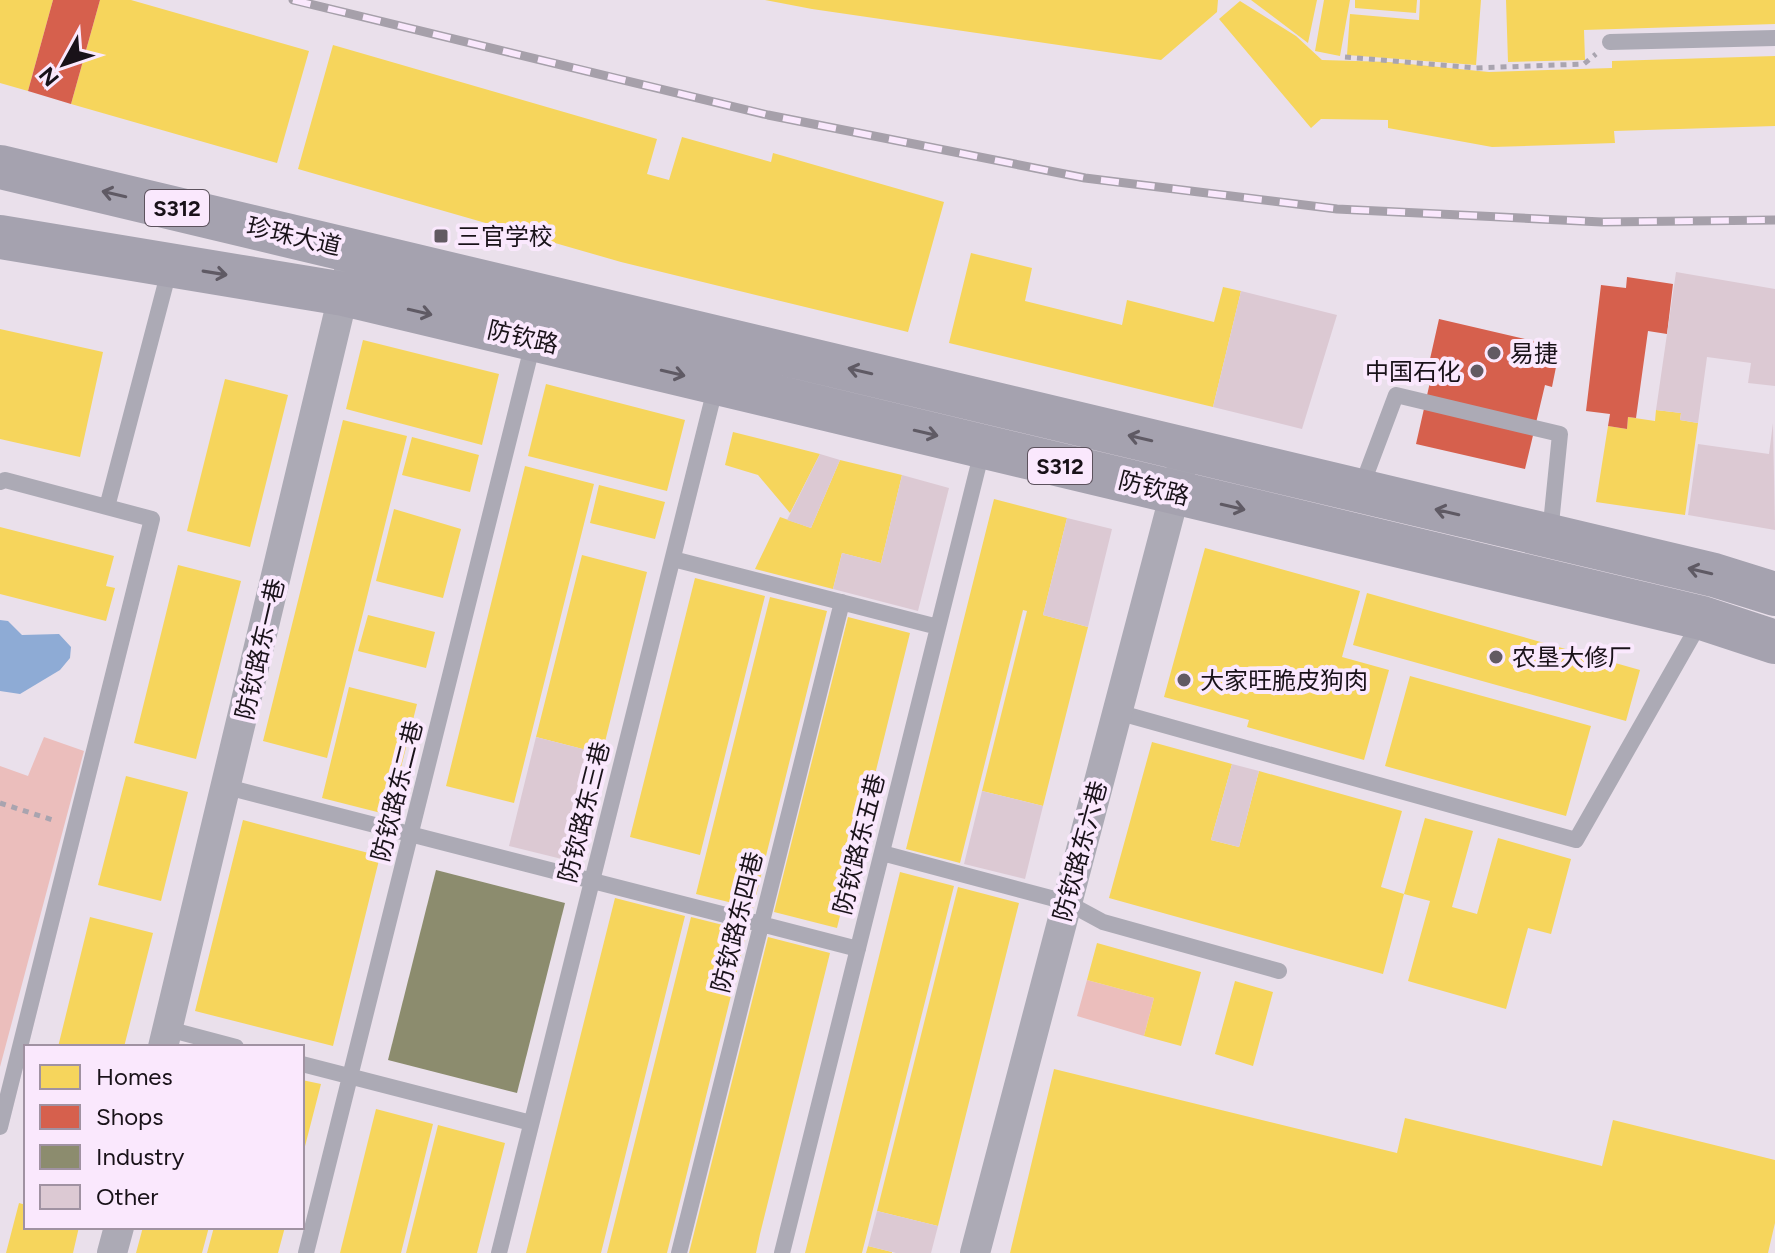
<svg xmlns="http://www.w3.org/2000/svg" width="1775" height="1253" viewBox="0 0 1775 1253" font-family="Figtree,'Noto Sans SC',sans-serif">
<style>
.green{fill:#ebbebc}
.water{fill:#8eabd5}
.homes{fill:#f6d55c}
.shops{fill:#d6604d}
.industry{fill:#8c8c6e}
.building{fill:#dcc9d3}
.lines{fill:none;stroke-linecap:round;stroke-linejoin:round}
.path{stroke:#a9a4af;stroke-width:5;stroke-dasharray:6 6;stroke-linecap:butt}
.service{stroke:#acaab5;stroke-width:16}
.minor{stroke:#acaab5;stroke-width:30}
.primary{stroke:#a5a2af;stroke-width:44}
.rail-casing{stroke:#a6a0aa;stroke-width:9}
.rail{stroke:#fae8fd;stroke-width:6;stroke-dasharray:18;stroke-linecap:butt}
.oneway{stroke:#5f5a64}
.poi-dot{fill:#625a62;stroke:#fae8fd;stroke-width:3}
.labels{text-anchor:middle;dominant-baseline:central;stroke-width:8;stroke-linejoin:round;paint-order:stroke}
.shield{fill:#fae8fd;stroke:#5c525d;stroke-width:2}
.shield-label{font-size:22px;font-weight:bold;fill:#191219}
.street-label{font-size:24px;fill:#191219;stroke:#fae8fd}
.poi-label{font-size:24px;fill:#191219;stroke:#fae8fd;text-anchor:start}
</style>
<rect width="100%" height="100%" fill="#eae0eb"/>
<!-- green -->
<path class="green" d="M44,737L84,751L0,1067V766L28,776Z
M1087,980L1154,998L1144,1036L1077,1016Z"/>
<!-- water -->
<path class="water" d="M0,620L8,621L22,635L59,634L71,647L70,658L60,670L20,694L0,691Z"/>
<!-- homes -->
<path class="homes" d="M0,0H53L28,91L0,83Z
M100,0H131L309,51L277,163L71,104Z
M765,0H1218L1217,12L1161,60L812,9Z
M1251,0H1317L1308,43Z
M1324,0H1350L1340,56L1315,51Z
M1355,0H1417L1416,13L1355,8Z
M1420,0H1481L1476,65L1347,55L1350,14L1419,20Z
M1506,0H1775V24L1584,30L1585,60L1508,62Z
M1240,1L1296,36L1322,60L1389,62L1489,72L1612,68V61L1775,56V126L1614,131L1615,143L1492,147L1388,128V120L1321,119L1311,128L1219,19Z
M333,45L657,139L647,174L669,180L682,137L771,162L773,153L944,202L908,332L621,262L298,169Z
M971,253L1032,268L1025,301L1122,325L1127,300L1214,322L1223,287L1241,291L1213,407L949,343Z
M0,329L103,352L80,457L0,439Z
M363,340L499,374L482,445L346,409Z
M225,379L288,395L250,547L187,531Z
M546,384L685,420L667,491L528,456Z
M1656,410L1681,413L1680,420L1698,423L1685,515L1596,502L1608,426L1627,429L1628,417L1655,421Z
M343,420L407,436L327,758L263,741Z
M733,432L820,454L790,513L758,475L725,465Z
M412,437L479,455L470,492L402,475Z
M840,460L902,475L881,563L842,553L833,589L755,569L780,517L811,528Z
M525,466L594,484L514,803L446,786Z
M599,485L665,502L655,539L590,523Z
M994,499L1067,518L1043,615L1088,627L1043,806L982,791L1027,611L1023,610L960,863L906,849Z
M394,509L461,529L443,598L376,581Z
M0,527L114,556L106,586L115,588L106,621L0,594Z
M1205,548L1360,591L1342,657L1389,670L1364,760L1247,727L1249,720L1164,697Z
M582,555L647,572L602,754L536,737Z
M178,565L241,581L196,759L134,743Z
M695,578L765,596L700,855L630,837Z
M1367,593L1640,670L1626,721L1353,645Z
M770,597L827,611L753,908L696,894Z
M368,615L435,632L426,668L358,651Z
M848,617L910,633L837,928L774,912Z
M1410,676L1591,726L1566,816L1385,766Z
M349,687L417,704L389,815L322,798Z
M1152,742L1232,764L1211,840L1239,847L1259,771L1402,811L1381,887L1404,894L1383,974L1109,898Z
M126,776L188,792L161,901L98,885Z
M1425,818L1473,831L1452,907L1477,914L1498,838L1571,859L1551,934L1528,928L1506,1009L1408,981L1430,901L1404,894Z
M243,820L380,856L333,1046L195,1011Z
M900,872L954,886L862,1253H805Z
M958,887L1019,903L938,1226L877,1211Z
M615,898L685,916L601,1253H526Z
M90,917L153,933L124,1047H58Z
M691,917L747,931L685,1181L667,1253H607Z
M768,937L830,953L760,1234L756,1253H689Z
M1097,943L1201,972L1181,1046L1144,1036L1154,998L1087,980Z
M1235,981L1273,992L1253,1066L1215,1054Z
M1054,1069L1397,1153L1405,1118L1602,1166L1613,1120L1775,1160V1223L1768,1253H1010Z
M302,1080L321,1084L303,1154H302Z
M376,1109L433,1124L401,1253H340Z
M438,1125L505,1143L477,1253H406Z
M19,1203L26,1205V1227H79L73,1253H6Z
M143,1227H209L202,1253H136Z
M214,1227H285L278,1253H207Z
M868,1246L892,1252V1253H866Z"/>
<!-- shops -->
<path class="shops" d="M53,0H100L71,104L28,91Z
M1627,277L1673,284L1667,334L1648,331L1636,418L1628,417L1627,429L1608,426L1610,414L1586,411L1601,285L1626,288Z
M1439,319L1560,347L1552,387L1545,385L1525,469L1416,444L1435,360L1430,359Z"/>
<!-- industry -->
<path class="industry" d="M436,870L565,903L517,1093L388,1060Z"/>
<!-- building -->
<path class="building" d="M1676,272L1775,289V386L1748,383L1751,363L1707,357L1698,423L1680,420L1681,413L1656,410Z
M1241,291L1337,315L1302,429L1213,407Z
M1773,423L1775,530L1688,515L1698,444L1769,454Z
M820,454L840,460L811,528L787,520Z
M902,475L949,488L918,611L833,589L842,553L881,563Z
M1067,518L1112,529L1088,627L1043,615Z
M536,737L602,754L574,862L509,846Z
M1232,764L1259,771L1239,847L1211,840Z
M982,791L1043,806L1025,879L964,864Z
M877,1211L938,1226L931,1253H896L868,1246Z"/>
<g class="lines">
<!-- path -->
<path class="path" d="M1345,57L1476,68L1584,64L1596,54
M0,803L56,821"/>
<!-- service -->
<path class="service" d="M1610,42L1775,38
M0,482L5,480L152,519L0,1127
M1361,488L1396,395L1560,434L1550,534
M107,507L170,267
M673,559L938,627
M1117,712L1576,840L1702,619
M227,787L858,949
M882,853L1066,902L1103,922L1279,971
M168,1029L236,1047
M302,1064L531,1123
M306,1253L533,343
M499,1253L716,385
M679,1253L842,602
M782,1253L983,447"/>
<!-- minor -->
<path class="minor" d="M163,1047L348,275
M112,1253L119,1227
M975,1253L1180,474"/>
<!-- primary -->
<path class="primary" d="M0,167L1714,575L1775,594
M0,237L344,294L1702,618L1775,642"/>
<!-- rail casing -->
<g class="rail-casing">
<path id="rail" d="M293,0L768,115L1085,178L1337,209L1602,222L1775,220"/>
</g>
<!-- rail -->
<use href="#rail" class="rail"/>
</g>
<!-- one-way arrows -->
<defs><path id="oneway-shaft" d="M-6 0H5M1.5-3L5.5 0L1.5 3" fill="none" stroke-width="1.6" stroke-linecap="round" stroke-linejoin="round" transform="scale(2)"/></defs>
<g class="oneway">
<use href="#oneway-shaft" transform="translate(114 194) rotate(-167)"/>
<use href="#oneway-shaft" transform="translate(215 273) rotate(9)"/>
<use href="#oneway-shaft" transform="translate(420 312) rotate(13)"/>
<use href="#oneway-shaft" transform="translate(860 371) rotate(-167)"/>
<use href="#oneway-shaft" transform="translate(673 373) rotate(13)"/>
<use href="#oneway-shaft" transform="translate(926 433) rotate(13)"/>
<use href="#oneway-shaft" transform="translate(1140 438) rotate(-167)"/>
<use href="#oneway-shaft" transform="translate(1233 507) rotate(13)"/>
<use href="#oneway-shaft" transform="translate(1447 512) rotate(-167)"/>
<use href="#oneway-shaft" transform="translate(1700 571) rotate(-167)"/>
</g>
<!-- markers -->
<g class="poi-dot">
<rect x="433" y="228" width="16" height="16" rx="4"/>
<circle cx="1494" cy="353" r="8"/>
<circle cx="1477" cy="371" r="8"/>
<circle cx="1496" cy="657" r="8"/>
<circle cx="1184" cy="680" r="8"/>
</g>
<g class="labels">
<!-- shield labels -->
<g class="shield">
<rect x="145" y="190" width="64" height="36" rx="6"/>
<rect x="1028" y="448" width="64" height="36" rx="6"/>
</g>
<g class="shield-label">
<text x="177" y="208">S312</text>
<text x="1060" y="466">S312</text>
</g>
<!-- street labels -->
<g class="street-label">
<text transform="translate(294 236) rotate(13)">珍珠大道</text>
<text transform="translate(523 337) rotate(13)">防钦路</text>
<text transform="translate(1154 488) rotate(14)">防钦路</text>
<text transform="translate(260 649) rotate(-77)">防钦路东一巷</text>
<text transform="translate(397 791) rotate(-76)">防钦路东二巷</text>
<text transform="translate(584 812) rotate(-76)">防钦路东三巷</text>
<text transform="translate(859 844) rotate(-76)">防钦路东五巷</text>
<text transform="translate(1080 851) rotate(-75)">防钦路东六巷</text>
<text transform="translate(737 922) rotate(-76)">防钦路东四巷</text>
</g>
<!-- poi labels -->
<g class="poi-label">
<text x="457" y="236">三官学校</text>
<text x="1510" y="353">易捷</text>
<text x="1461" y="371" text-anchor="end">中国石化</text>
<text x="1512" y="657">农垦大修厂</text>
<text x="1200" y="680">大家旺脆皮狗肉</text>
</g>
</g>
<!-- legend -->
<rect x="24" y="1045" width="280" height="184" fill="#fae8fd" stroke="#a092a2" stroke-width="2"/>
<rect x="40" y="1065" width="40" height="24" fill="#f6d55c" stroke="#a092a2" stroke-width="2"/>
<text x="96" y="1085" font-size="24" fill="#191219">Homes</text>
<rect x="40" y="1105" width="40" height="24" fill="#d6604d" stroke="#a092a2" stroke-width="2"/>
<text x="96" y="1125" font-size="24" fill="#191219">Shops</text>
<rect x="40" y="1145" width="40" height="24" fill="#8c8c6e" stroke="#a092a2" stroke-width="2"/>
<text x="96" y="1165" font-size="24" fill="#191219">Industry</text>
<rect x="40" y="1185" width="40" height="24" fill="#dcc9d3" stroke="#a092a2" stroke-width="2"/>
<text x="96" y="1205" font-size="24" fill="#191219">Other</text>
<!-- north arrow -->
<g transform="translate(64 64) rotate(230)" stroke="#fae8fd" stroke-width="6" paint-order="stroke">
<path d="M0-6L14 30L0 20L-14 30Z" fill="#191219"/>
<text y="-12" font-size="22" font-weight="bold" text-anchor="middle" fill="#191219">N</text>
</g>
</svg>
